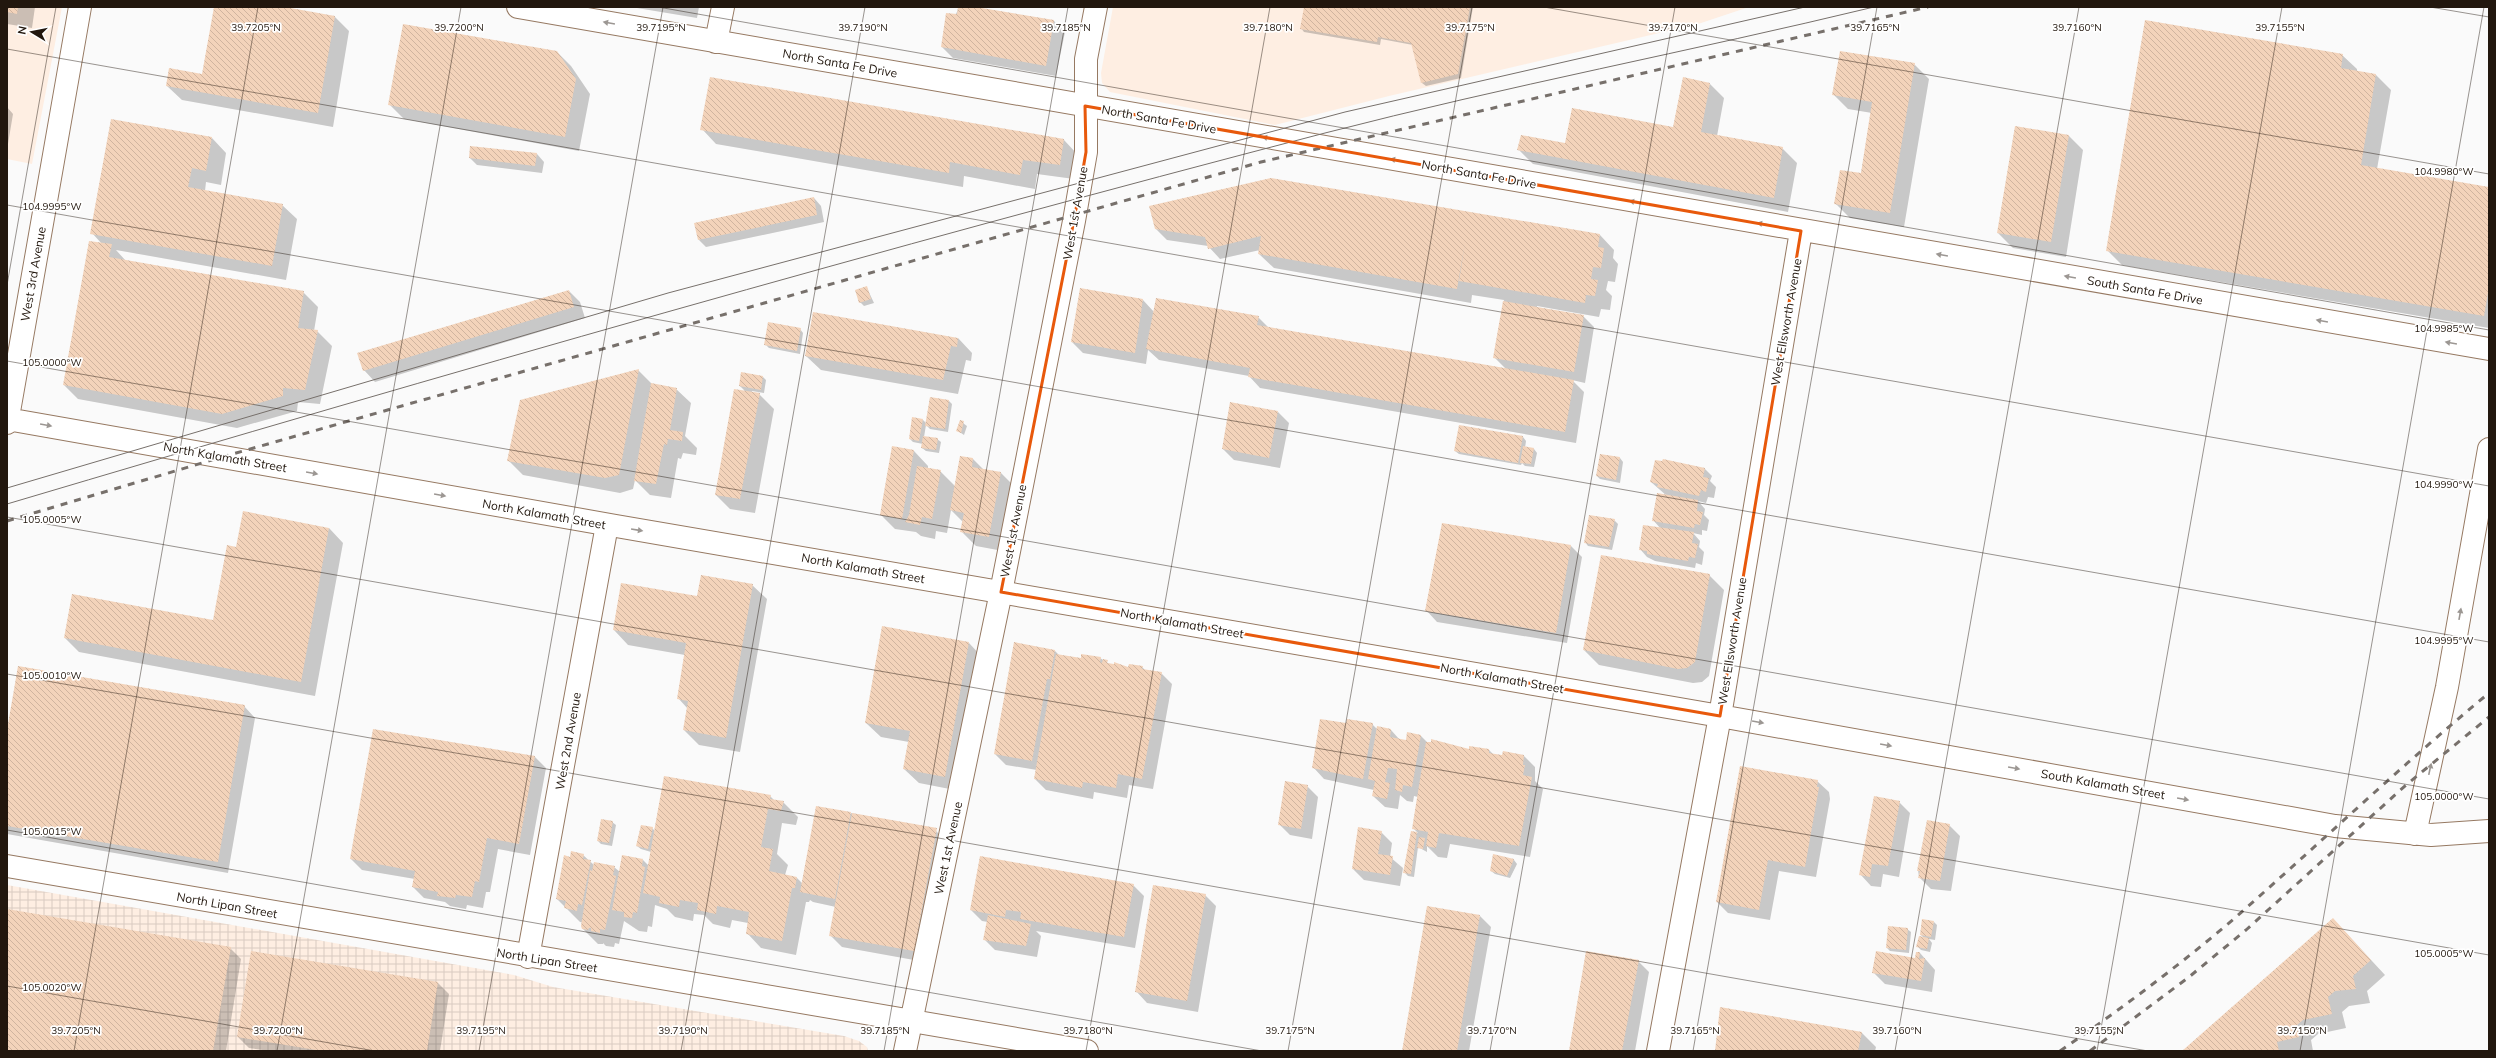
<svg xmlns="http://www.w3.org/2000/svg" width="2496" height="1058" viewBox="0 0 2496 1058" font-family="Mulish,sans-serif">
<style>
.built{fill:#feeee2}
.industrial{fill:url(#industrial-grid)}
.shadow{fill:#0003}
.building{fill:url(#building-back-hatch)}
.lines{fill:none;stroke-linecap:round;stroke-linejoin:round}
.street-casing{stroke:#967962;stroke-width:24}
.secondary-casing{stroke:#967962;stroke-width:24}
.street{stroke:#fff;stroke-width:22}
.secondary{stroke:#fff;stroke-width:22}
.tram{stroke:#77706b;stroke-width:1}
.rail{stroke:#77706b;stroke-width:3;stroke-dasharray:7 7;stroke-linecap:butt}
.oneway{fill:#9c9793}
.marked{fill:none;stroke:#e8590c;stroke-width:3;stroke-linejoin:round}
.ticks{fill:none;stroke:#22170e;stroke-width:1;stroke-opacity:0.45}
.labels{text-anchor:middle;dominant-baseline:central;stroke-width:3.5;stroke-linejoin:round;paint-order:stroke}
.street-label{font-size:12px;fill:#22170e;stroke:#fff}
.ticks-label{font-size:10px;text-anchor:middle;fill:#22170e;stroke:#fff;stroke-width:3.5;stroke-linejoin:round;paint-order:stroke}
</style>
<defs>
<pattern id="industrial-grid" width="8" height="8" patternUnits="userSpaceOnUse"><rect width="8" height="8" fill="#feeee2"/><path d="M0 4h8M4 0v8" fill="none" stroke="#d9cbc1"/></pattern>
<pattern id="building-back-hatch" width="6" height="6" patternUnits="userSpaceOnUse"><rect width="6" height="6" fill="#f3d3ba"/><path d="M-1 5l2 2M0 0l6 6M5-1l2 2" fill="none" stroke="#d0b49f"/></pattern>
</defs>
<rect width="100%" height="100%" fill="#fafafa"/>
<!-- built -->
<path class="built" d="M7,7H62L32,164L7,159Z
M1113,7H1749L1698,24L1389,96L1275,125L1110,92L1102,83L1101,73Z"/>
<!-- industrial -->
<path class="industrial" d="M7,885L514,975L553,987L844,1036L859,1041L867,1047L868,1051H7Z"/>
<!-- shadow -->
<path class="shadow" d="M7,7H35L32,28L7,24Z
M215,7H280L335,17L349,31L333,127L182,100L167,86L203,75Z
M631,7H699L697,18Z
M959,7L1054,21L1065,32L1056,76L953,58L942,47Z
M1305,7H1473L1461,78L1426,86L1422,83L1413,45L1381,39L1380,45L1304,32L1301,28Z
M556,51L571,66L590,94L579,151L404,119L389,104Z
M2342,55L2357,69V72L2376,75L2391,90L2377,169L2489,188V328L2122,265L2107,250Z
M1914,64L1929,79L1904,227L1850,218L1835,203L1861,174L1872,113L1848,109L1833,94Z
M1710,84L1724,98L1717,136L1782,148L1797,163L1788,212L1533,164L1519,150L1674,128Z
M7,107L13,114L7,150Z
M702,129L1064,140L1078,155L1074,179L1037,174L1035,189L964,176L963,187L716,144Z
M2069,136L2083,150L2066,257L2013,248L1998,233Z
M212,138L226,153L221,185L206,182L205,191L282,205L297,219L286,280L116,250L126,261L303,292L318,307L314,331H317L332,346L320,404L298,402L297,411L237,428L78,399L64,385L102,244L92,233Z
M537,154L544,162L542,173L477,165L470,158Z
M814,198L821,206L824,222L706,247L699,240L696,224Z
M1156,229L1600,235L1614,250L1613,258L1618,264L1615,282L1608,281L1606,290L1612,296L1610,310L1601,309L1599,317L1537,306V308L1583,316L1594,327L1585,383L1572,380L1584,392L1576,443L1260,388L1249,376L1159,360L1148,350L1146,364L1083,353L1072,342L1143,300L1154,312L1258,317L1269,328L1506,369L1494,357L1504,300L1472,295L1471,303L1274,268L1259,254L1260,250L1220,259L1208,246L1167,240Z
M867,288L874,303L864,306L860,302Z
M569,291L580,302L585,318L375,382L364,370Z
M800,329L803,333L800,354L769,348L766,345Z
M958,338L972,353L971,361L966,360L958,394L821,370L806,356Z
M638,370L653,385L676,389L691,403L685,436L697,448L696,455L683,453L681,459L678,458L671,498L650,495L635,480L633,489L620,493L523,475L508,460Z
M763,377L766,380L764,393L752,391L751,393L759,394L774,409L755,513L730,509L716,495L746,392L740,386Z
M930,398L949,401L952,404L948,432L930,429L926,425L924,437L937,439L941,442L939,453L926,451L922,448L923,444L913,442L910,439L913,418L923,420L927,424Z
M1278,412L1289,423L1280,468L1234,460L1223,449Z
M960,421L967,426L964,435L958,431Z
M1523,437L1526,441L1525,448L1534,449L1537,453L1534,467L1525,466L1522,463L1521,465L1459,454L1455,451Z
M914,451L928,466V469L940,471L955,486L961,457L973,459L984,470L1001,473L1015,487L1003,551L976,546L962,532L963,522L951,510L947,533L936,531L935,539L921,536L916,532L895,529L881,515Z
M1601,455L1620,458L1623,462L1620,483L1600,479L1597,476Z
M1704,468L1712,476L1710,481L1716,487L1714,498L1708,497L1706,503L1698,501L1705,509L1704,515L1709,520L1707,531L1702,530V535L1693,533L1700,541L1699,547L1704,552L1702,565L1696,563L1695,568L1655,561L1647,557L1640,549L1661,529L1653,520L1667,496L1651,482Z
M1614,520L1618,524L1612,550L1588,546L1585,542Z
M329,528L343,543L315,696L79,652L65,638L214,621L237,548Z
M1571,546L1582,557L1567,643L1437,622L1426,610Z
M1709,575L1724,590L1709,676L1702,682L1693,683L1599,665L1584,650Z
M752,585L767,599L740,752L699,745L684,730L688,709L678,698L685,655L628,645L614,630L698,597Z
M883,627L969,643L983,658L960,791L919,783L904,769L909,742L881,737L866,723Z
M1015,644L1055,651L1060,656L1081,660L1100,658L1111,665L1129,669L1142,667L1146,671L1161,673L1172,684L1153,789L1129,785L1127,798L1094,792L1093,799L1046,790L1035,779L1037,770L1006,765L995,754Z
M244,706L255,718L228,873L7,834V737Z
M1372,724L1378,730H1391L1400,740L1407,741L1421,736L1428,743L1470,750H1489L1494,755L1524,756L1535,767V781L1543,789L1530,857L1450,844L1447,858L1438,857L1427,846V852L1418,847L1414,877L1408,876L1404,872L1412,832L1418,833L1413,828L1418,797L1414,796L1413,802L1407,801L1400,795L1398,809L1385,807L1373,796L1374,790L1324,779L1313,767L1347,725Z
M374,730L535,757L546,768L530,855L498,849L490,892H486L483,908L467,905L466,909L450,906L445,902L424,898L413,887L415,879L362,870L351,859Z
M1817,781L1829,792L1830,799L1816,877L1779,871L1770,920L1728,913L1717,902Z
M1307,786L1318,797L1312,839L1290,835L1279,824Z
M770,796L775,801L783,802L798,817L796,825L782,823L777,854L788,865L785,875L797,878L803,884L851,813L936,831L947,842L925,962L842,947L830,935L836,907L813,902L810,900L809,902H806L796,955L761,948L747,933L748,923L732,920L730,928L713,924L704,915L694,914L693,921L675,917L667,909L655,905L652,927L648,926L647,932L639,931L624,921L619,944L615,943L614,947L606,946L603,943V944H598L583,929L584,923L580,922L557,899L571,858L583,855L594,865L614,867L620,872L643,860L649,866L651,852L641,849L637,846L652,828L655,831Z
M1899,802L1910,813L1899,877L1883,874L1881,887L1871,886L1860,874Z
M612,822L616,825L612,846L601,844L598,841Z
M1949,825L1960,836L1951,891L1931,889L1919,877L1918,870Z
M1381,832L1392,843L1390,857L1403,868L1400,886L1364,880L1353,869Z
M1494,855L1514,860L1517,864L1510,878L1495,874L1491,871Z
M1133,885L1144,896L1135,948L1036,931L1041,936L1037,957L995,950L984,939L988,922L982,921L971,910Z
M1205,895L1216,906L1198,1012L1147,1003L1136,991Z
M7,910L230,948L241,959L226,1051H7Z
M1480,916L1491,927L1469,1051H1403Z
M2333,919L2385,975L2367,991L2370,1003L2349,1006L2342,1012L2346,1028L2318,1034L2311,1040L2313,1051H2184Z
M1934,922L1937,925L1935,940L1929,939L1932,943L1930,952L1921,950L1917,946L1924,938L1921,935Z
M1907,929L1911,932L1909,953L1890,951L1887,948Z
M252,952L438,983L449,994L440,1051H269L249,1048L238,1037Z
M1920,953L1935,970L1932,992L1885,984L1874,973L1916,960Z
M1638,961L1649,972L1635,1051H1570Z
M1861,1032L1876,1047L1875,1051H1716Z"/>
<!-- building -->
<path class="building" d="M7,7H18L17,14L7,12Z
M214,7H285L335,16L318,113L166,86L169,68L202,74Z
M958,7H976L1054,20L1046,66L941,47L946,13L957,14Z
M1304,7H1470L1458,74L1421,83L1411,43L1378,37L1377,42L1300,29Z
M2145,20L2343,54L2341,68L2376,74L2361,165L2489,187V287L2484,316L2106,251Z
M403,24L557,51L576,79L565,137L388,105Z
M1840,51L1915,63L1890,213L1834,204L1840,170L1861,173L1872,102L1832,95Z
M710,77L1064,139L1060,165L1023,160L1020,175L950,162L949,173L700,130Z
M1683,77L1710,83L1701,132L1783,147L1774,198L1517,150L1521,135L1565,143L1572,108L1673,127Z
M111,119L212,137L206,171L192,168L188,187L283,204L272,266L90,234Z
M2015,126L2069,135L2051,242L1997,233Z
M470,146L537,153L535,166L469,158Z
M1271,178L1600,234L1598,247L1604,248L1601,268L1593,267L1591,279L1598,280L1595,296L1586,295L1585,303L1459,281L1465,243L1457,289L1258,254L1261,236L1208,249L1205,237L1155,229L1149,206Z
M814,197L817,215L698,240L694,223Z
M89,241L112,244L109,257L304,291L298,328L318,330L305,390L283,388V396L222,414L63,385Z
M867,286L871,299L859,303L855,290Z
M1080,288L1143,299L1135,353L1071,342Z
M569,290L574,307L363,371L357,353Z
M1156,298L1259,316L1257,325L1574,380L1565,432L1248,377L1250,368L1146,349Z
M1503,301L1584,315L1574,372L1493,358Z
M813,312L958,338L957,347L951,346L943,380L805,356Z
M768,322L801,328L797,351L764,345Z
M639,369L619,475L605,478L507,461L520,400Z
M741,372L763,376L761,390L739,386Z
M651,383L677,388L670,430L683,432L682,441L668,439L667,445L664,444L656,484L634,481Z
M734,389L760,393L740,499L715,495Z
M930,397L949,400L945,429L925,426Z
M1230,402L1278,411L1269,458L1222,449Z
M912,417L923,419L919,441L909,439Z
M960,420L964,421L961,433L956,431Z
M1459,425L1523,436L1518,463L1454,451Z
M923,436L938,438L936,450L921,448Z
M892,446L914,450L902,519L880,515Z
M1523,446L1534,448L1531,464L1520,463Z
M1600,454L1620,457L1616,480L1596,476Z
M960,456L973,458L972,467L1001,472L989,537L960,532L964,513L950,510Z
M1663,459L1705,468L1703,477L1709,478L1706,492L1701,490L1699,496L1657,487L1658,484L1650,482L1655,460L1662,461Z
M917,466L941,470L932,519L922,517L920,525L905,522L909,515Z
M1657,493L1698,500L1697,511L1703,512L1700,525L1695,524L1694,528L1652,521Z
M243,511L329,528L301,682L64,638L72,594L213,620L227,545L236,547Z
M1589,515L1615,519L1609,547L1584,543Z
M1442,523L1571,545L1556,633L1425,611Z
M1643,525L1694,532L1692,543L1698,544L1695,558L1689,557L1688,561L1647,554V551L1639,550Z
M1601,555L1710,574L1695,662L1687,668L1678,669L1583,650Z
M701,575L753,584L726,738L683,730L688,701L677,699L686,643L613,630L621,583L697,596Z
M882,626L969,642L945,777L903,769L910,731L865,723Z
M1014,642L1055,650L1050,679H1047L1032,761L994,754Z
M1056,654L1081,658V654L1101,657L1100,662L1102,663L1103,659L1108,660L1107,663L1114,664V662L1128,667L1129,664L1143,666L1142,669L1162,672L1142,779L1118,774L1116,788L1083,782L1082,788L1034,779Z
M18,666L245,705L218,862L7,826V730Z
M1320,719L1346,723L1347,719L1373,723L1363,779L1312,768Z
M1377,726L1391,729L1390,737L1406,740L1407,732L1421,735L1412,787L1403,785L1402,792L1395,790L1397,769L1388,768L1385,782L1390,783L1387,799L1372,796L1375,781L1368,779Z
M373,729L535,756L519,844L487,838L479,882L475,881L472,897L456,895L455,898L437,896L438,892L412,887L415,871L350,859Z
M1431,739L1469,749V746L1489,749V753L1502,755L1503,751L1524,755L1523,765H1525L1523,775L1532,777L1519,846L1439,833L1436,848L1426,846L1428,832L1412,829L1426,742H1431Z
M1740,766L1818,780L1817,787H1819L1805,867L1768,860L1759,910L1716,902Z
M664,776L771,795L770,799L784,801L781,811L768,809L761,847L773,849L769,871L797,877L795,888H792L782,941L746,934L749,912L717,906L716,914L697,910L698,903L680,900L679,907L659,903L660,897L643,893Z
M1285,781L1308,785L1301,829L1278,825Z
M1874,796L1900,801L1888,866L1872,864L1870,877L1859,875Z
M816,806L851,812L835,899L800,892Z
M852,813L937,828L914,951L829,936Z
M601,819L613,821L609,843L597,841Z
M1927,820L1950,824L1940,881L1918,878L1920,871H1917Z
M641,825L653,827L648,849L636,846Z
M1358,827L1382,831L1378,854L1393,856L1390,875L1352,869Z
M1411,831L1417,832L1411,874L1403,873Z
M1419,837L1425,838L1423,849L1417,848Z
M571,851L584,854L583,859L591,860L582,905L578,904L577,911L564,908L566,901L556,899L564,855L570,857Z
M1493,854L1514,859L1507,876L1490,871Z
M622,855L643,859L642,866L645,867L637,913L633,912L632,918L624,917V912L612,910Z
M980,856L1134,884L1124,937L1020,919L1021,912L1006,910L1005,917L970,910Z
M594,862L615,866L613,875L616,876L605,930L600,929V933L591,931V928H589L588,930L582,929L581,926L590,870L592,871Z
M1153,885L1206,894L1187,1001L1135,992Z
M1427,906L1480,915L1457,1051H1402Z
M7,909L231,947L213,1051H7Z
M988,915L1031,924L1026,946L983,940Z
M2333,918L2371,960L2353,976L2356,989L2335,991L2328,997L2332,1014L2303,1020L2297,1025L2299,1037L2277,1042L2279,1051H2182Z
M1922,919L1934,921L1931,937L1920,935Z
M1888,926L1908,928L1906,950L1886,948Z
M1919,936L1929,938L1927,949L1916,947Z
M251,951L438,982L427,1051H322L237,1037Z
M1586,951L1639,960L1622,1051H1569Z
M1876,951L1915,958L1916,952H1920L1919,959L1925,958L1921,981L1872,973Z
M1720,1007L1862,1032L1858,1051H1715Z"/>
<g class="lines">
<!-- street casing -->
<g class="street-casing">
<path id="street" d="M716,42L723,7
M7,866L1087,1051
M528,957L607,525
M905,1051L1001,592L1074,221L1086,152V59L1096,7"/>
</g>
<!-- secondary casing -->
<g class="secondary-casing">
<path id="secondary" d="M518,7L2489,349
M7,419L616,526L1720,716L2335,826L2431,835L2489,831
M7,423L80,7
M2415,834L2447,687L2489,449
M1658,1051L1720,716L1801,231"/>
</g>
<!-- street -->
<use href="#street" class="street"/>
<!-- secondary -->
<use href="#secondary" class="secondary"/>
<!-- tram -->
<path class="tram" d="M7,488L668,293L1345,112L1805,7
M7,504C444,374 883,248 1325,133C1507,86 1692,51 1874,7"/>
<!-- rail -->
<path class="rail" d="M7,521L222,457L1261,162L1928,7
M2060,1051C2121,1009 2180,965 2236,917C2320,843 2402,765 2489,693
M2090,1051L2189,977L2246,930L2406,785L2489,717"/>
</g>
<!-- one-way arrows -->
<defs><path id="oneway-solid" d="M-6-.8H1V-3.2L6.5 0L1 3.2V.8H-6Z"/></defs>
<g class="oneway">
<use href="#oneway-solid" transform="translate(609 23) rotate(-170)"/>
<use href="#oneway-solid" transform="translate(1268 138) rotate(-170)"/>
<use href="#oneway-solid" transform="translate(1396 160) rotate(-170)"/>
<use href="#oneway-solid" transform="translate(1635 202) rotate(-170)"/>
<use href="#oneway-solid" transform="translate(1763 224) rotate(-170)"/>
<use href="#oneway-solid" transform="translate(1942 255) rotate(-170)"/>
<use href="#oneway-solid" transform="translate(2070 277) rotate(-170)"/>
<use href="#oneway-solid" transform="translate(2322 321) rotate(-170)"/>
<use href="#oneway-solid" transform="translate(2451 343) rotate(-170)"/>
<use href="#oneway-solid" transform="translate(46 425) rotate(10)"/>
<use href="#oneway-solid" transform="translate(312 473) rotate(10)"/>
<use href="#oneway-solid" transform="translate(440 495) rotate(10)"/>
<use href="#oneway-solid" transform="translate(637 530) rotate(9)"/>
<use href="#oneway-solid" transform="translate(2460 614) rotate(-80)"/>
<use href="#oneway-solid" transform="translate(1758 722) rotate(10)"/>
<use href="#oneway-solid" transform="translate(1886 745) rotate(10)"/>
<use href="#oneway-solid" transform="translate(2014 768) rotate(10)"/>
<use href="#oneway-solid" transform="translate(2430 769) rotate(-78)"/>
<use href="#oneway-solid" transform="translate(2183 799) rotate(10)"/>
</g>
<!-- marked area -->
<path class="marked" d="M1085,106L1801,231L1720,716L1001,592L1075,215L1086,152Z"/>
<!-- ticks -->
<path class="ticks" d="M658,7L2489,330M1544,7L2489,174M2430,7L2489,17M7,49L2489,486M7,205L2489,642M7,285L56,7M7,361L2489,799M7,517L2489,955M7,674L2148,1051M7,830L1262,1051M7,986L375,1051M74,1051L258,7M277,1051L461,7M479,1051L663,7M681,1051L865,7M884,1051L1068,7M1086,1051L1270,7M1288,1051L1472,7M1490,1051L1675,7M1693,1051L1877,7M1895,1051L2079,7M2097,1051L2282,7M2300,1051L2484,7"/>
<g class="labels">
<!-- street labels -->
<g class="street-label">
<text transform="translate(840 63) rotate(10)">North Santa Fe Drive</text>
<text transform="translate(1159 119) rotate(10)">North Santa Fe Drive</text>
<text transform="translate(1479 174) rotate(10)">North Santa Fe Drive</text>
<text transform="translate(1075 213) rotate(-80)">West 1st Avenue</text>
<text transform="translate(33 274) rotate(-80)">West 3rd Avenue</text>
<text transform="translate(2145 290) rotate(10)">South Santa Fe Drive</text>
<text transform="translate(1786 322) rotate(-80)">West Ellsworth Avenue</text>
<text transform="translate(225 457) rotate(10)">North Kalamath Street</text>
<text transform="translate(544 514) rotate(10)">North Kalamath Street</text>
<text transform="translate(1013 531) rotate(-79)">West 1st Avenue</text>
<text transform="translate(863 568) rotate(10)">North Kalamath Street</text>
<text transform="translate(1182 623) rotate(10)">North Kalamath Street</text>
<text transform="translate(1732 641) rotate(-81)">West Ellsworth Avenue</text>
<text transform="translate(1502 678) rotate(10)">North Kalamath Street</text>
<text transform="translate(568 741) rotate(-80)">West 2nd Avenue</text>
<text transform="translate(2103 784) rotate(10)">South Kalamath Street</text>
<text transform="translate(948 848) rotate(-78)">West 1st Avenue</text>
<text transform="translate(227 905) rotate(10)">North Lipan Street</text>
<text transform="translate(547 960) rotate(9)">North Lipan Street</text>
</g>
</g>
<g class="ticks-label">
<text x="256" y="31">39.7205°N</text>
<text x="459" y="31">39.7200°N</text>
<text x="661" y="31">39.7195°N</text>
<text x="863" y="31">39.7190°N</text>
<text x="1066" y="31">39.7185°N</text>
<text x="1268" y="31">39.7180°N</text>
<text x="1470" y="31">39.7175°N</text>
<text x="1673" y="31">39.7170°N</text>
<text x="1875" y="31">39.7165°N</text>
<text x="2077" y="31">39.7160°N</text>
<text x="2280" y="31">39.7155°N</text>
<text x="2444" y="175">104.9980°W</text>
<text x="52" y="210">104.9995°W</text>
<text x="2444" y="332">104.9985°W</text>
<text x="52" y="366">105.0000°W</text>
<text x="2444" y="488">104.9990°W</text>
<text x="52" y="523">105.0005°W</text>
<text x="2444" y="644">104.9995°W</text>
<text x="52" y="679">105.0010°W</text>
<text x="2444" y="800">105.0000°W</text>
<text x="52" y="835">105.0015°W</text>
<text x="2444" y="957">105.0005°W</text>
<text x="52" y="991">105.0020°W</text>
<text x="76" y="1034">39.7205°N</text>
<text x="278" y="1034">39.7200°N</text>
<text x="481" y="1034">39.7195°N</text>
<text x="683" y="1034">39.7190°N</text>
<text x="885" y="1034">39.7185°N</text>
<text x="1088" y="1034">39.7180°N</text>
<text x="1290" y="1034">39.7175°N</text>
<text x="1492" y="1034">39.7170°N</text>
<text x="1695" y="1034">39.7165°N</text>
<text x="1897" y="1034">39.7160°N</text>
<text x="2099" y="1034">39.7155°N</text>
<text x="2302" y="1034">39.7150°N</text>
</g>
<!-- border -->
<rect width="2496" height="1058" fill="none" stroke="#22170e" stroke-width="16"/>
<!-- north arrow -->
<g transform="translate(32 32) rotate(280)" stroke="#ffffff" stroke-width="3" paint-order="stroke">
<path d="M0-3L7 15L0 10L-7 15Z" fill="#22170e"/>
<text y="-6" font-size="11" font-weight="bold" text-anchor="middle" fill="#22170e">N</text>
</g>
</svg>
